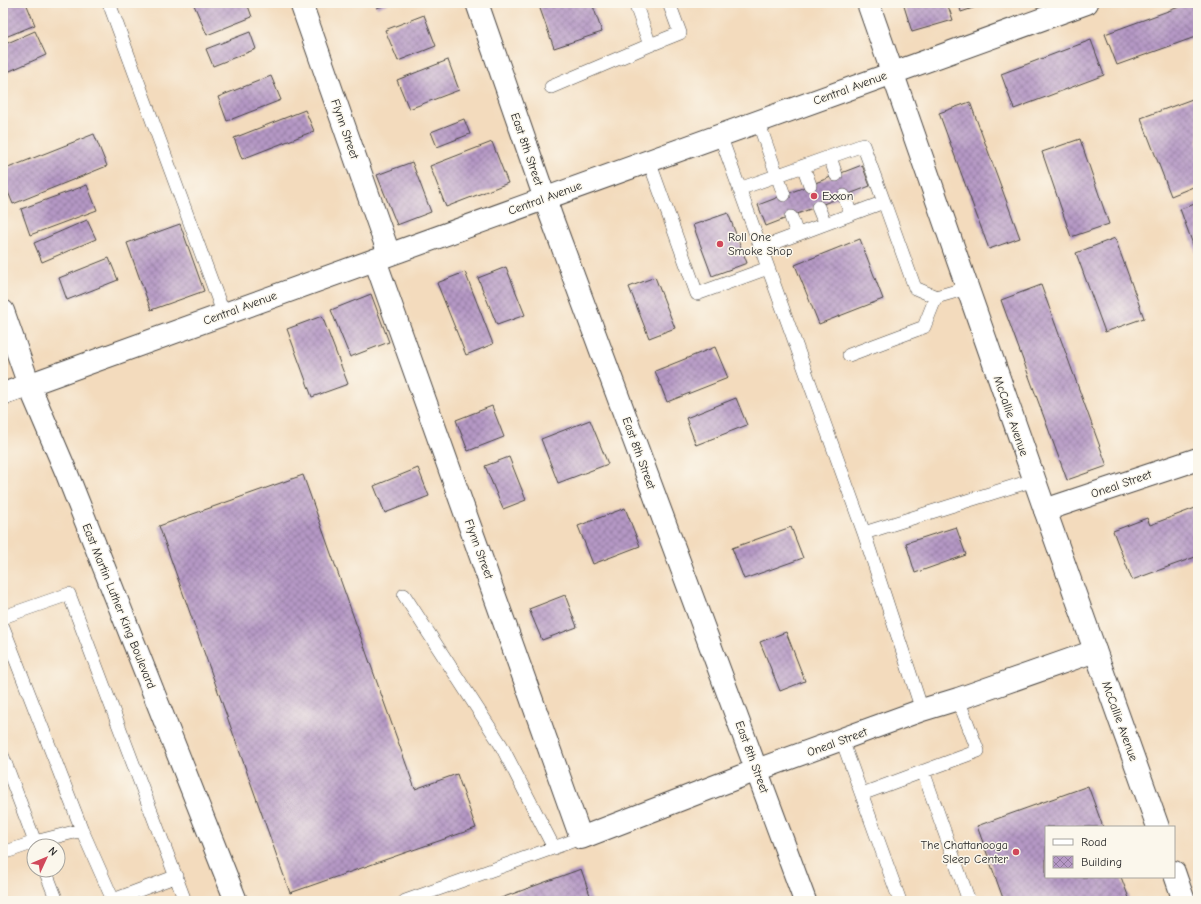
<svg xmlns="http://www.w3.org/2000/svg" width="1201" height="904" viewBox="0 0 1201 904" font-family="'Comic Neue',sans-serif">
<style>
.building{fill:url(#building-cross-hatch)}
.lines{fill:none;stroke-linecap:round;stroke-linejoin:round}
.service-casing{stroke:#494541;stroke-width:14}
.minor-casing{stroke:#494541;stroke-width:24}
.tertiary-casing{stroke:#494541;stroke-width:24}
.secondary-casing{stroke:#494541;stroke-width:24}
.primary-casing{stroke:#494541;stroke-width:24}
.service{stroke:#fff;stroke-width:13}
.minor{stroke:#fff;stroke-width:22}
.tertiary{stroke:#fff;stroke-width:22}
.secondary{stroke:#fff;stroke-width:22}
.primary{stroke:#fff;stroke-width:22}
.poi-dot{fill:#d1495b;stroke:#fbf7ec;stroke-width:1.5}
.labels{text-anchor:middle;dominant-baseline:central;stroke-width:3;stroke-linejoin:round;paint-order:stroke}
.street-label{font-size:12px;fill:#2b2b2b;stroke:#fbf7ec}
.poi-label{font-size:12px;fill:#2b2b2b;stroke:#fbf7ec;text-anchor:start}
</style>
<defs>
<pattern id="building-cross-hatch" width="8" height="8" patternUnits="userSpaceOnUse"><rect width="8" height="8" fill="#b598c5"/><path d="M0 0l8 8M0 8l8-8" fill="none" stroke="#937ca0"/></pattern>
</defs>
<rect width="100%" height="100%" fill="#fbf7ec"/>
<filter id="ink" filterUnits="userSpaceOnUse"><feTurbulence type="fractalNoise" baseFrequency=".025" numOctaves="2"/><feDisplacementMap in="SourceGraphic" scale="8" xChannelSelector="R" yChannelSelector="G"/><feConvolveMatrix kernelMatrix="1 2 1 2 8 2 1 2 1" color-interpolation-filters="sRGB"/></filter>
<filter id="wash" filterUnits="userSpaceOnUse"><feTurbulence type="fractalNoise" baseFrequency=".012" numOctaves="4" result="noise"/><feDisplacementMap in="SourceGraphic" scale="16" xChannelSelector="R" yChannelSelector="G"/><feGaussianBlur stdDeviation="0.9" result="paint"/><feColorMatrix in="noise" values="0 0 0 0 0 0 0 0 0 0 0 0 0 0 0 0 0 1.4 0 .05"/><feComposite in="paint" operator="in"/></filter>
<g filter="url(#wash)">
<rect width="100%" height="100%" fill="#f3dbbd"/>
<g id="blocks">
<!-- building -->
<path class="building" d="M14,3H26L35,25L3,38V8Z
M199,3H247L252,17L207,35L194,5Z
M375,3H389L377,8Z
M538,3H592L602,32L554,48Z
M903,3H947L953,20L912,32Z
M959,3H988L961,12Z
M1190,3H1198V36L1117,65L1105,34Z
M424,15L436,46L398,61L385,30Z
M35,31L46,55L3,74V45Z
M250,32L256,49L213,66L206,49Z
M1091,40L1104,75L1014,109L1001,74Z
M448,60L459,90L409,109L397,80Z
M271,76L281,100L227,121L218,97Z
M1195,98L1198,105V185L1171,196L1141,118Z
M970,102L1020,238L989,249L939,113Z
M305,110L314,131L242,159L234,138Z
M464,119L470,134L437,147L431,132Z
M94,134L107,166L13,204L3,180V170Z
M1080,139L1109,224L1071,237L1042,152Z
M492,142L508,183L446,207L430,166Z
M412,162L431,212L397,225L377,175Z
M862,165L870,186L766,226L758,205Z
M87,185L97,210L30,235L21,209Z
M1198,203V258L1180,209Z
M728,213L747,263L712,276L693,225Z
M87,220L96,239L42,262L34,243Z
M180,224L204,291L151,310L127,243Z
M1115,238L1144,318L1105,332L1076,253Z
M860,239L883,299L819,324L795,265Z
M109,258L118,280L67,300L59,278Z
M506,267L525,315L497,325L478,278Z
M465,272L493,344L466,355L437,283Z
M655,277L675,328L649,338L629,287Z
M1041,285L1107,466L1067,480L1001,300Z
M371,294L389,342L350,357L331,310Z
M322,316L348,384L312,397L287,329Z
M715,347L728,378L667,402L655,371Z
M736,398L747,425L696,445L686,418Z
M492,406L504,437L468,451L456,420Z
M590,420L608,464L558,483L541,439Z
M509,457L526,500L503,509L485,466Z
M418,468L429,496L385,513L374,486Z
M303,475L415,789L457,774L476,828L290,893L159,526Z
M1198,507V556L1132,580L1113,531L1147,518L1150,525Z
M625,508L640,546L593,564L578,526Z
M791,527L803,558L744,579L732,548Z
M956,527L966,555L915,573L906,543Z
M565,595L577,627L542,640L529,609Z
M786,632L805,681L780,691L760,642Z
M1088,786L1103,827H1046V877H1121L1129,898L1121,901H1004L977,826Z
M581,869L592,901H493Z"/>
</g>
</g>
<g filter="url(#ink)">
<use href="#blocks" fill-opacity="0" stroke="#494541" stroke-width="1"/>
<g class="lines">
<!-- service casing -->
<g class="service-casing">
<path id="service" d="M109,3L224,315
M635,3L650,45
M551,87L650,45L680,33L669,3
M758,121L784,195
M720,135L864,533L922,710
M830,157L836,175
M649,161L697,294L768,268
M803,166L810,185
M739,189L863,145L884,202L761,248
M844,196L851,214
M884,202L915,288L936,297L967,288
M818,207L825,224
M791,217L797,234
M849,355L924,327L936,297
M864,533L1034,480
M404,595L501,745L554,848
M3,617L69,594L185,901
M3,627L82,830L113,900L177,876
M842,740L900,901
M3,757L35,842L3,853
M923,771L969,901
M862,794L978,751L958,699
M36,846L35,842L82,830
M45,870L57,901
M405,901L581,838"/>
</g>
<!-- minor casing -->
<g class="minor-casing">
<path id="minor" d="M301,3L389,254
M477,3L551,216L805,901
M375,260L581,838L757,770L922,710L958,699L1095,651
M1045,510L1198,459"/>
</g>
<!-- tertiary casing -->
<g class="tertiary-casing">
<path id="tertiary" d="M893,73L1087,3"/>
</g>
<!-- secondary casing -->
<g class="secondary-casing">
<path id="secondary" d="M868,3L1045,510L1158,827
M3,394L893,73
M1174,872L1184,901"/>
</g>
<!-- primary casing -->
<g class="primary-casing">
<path id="primary" d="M3,311L29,385L67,474L236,901"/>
</g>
<!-- service -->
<use href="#service" class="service"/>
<!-- minor -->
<use href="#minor" class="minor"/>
<!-- tertiary -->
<use href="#tertiary" class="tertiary"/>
<!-- secondary -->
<use href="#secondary" class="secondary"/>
<!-- primary -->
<use href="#primary" class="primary"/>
</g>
</g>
<!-- markers -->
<g class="poi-dot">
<circle cx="814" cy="196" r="4"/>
<circle cx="720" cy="244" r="4"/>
<circle cx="1016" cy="852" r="4"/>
</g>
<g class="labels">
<!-- street labels -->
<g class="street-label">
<text transform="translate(850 88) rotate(-20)">Central Avenue</text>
<text transform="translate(345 129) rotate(71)">Flynn Street</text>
<text transform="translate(527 149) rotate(71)">East 8th Street</text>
<text transform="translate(545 198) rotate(-20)">Central Avenue</text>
<text transform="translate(240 308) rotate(-20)">Central Avenue</text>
<text transform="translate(1011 416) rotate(71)">McCallie Avenue</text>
<text transform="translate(639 453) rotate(70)">East 8th Street</text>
<text transform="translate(1121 484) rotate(-19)">Oneal Street</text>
<text transform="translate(479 549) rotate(70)">Flynn Street</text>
<text transform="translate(119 606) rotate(68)">East Martin Luther King Boulevard</text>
<text transform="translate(1120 721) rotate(70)">McCallie Avenue</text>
<text transform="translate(837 742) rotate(-20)">Oneal Street</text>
<text transform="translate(752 757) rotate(70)">East 8th Street</text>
</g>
<!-- poi labels -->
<g class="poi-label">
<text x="822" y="196">Exxon</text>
<text x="728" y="237">Roll One<tspan x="728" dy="14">Smoke Shop</tspan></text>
<text x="1008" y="845" text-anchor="end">The Chattanooga<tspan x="1008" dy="14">Sleep Center</tspan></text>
</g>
</g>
<!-- margin -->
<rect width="1201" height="904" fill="none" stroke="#fbf7ec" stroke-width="16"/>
<!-- legend -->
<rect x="1045" y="826" width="130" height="52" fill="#fbf7ec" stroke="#a8a59f"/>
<rect x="1053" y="839" width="20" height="6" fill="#ffffff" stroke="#a8a59f"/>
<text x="1081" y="846" font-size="12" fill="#2b2b2b">Road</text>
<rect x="1053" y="856" width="20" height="12" fill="url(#building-cross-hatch)" stroke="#a8a59f"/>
<text x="1081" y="866" font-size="12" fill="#2b2b2b">Building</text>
<!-- north arrow -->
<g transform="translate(46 858) rotate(46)"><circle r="19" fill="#fbf7ec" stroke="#a8a59f"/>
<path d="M0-3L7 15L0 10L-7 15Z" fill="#d1495b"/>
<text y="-6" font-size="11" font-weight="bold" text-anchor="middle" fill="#2b2b2b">N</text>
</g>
</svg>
